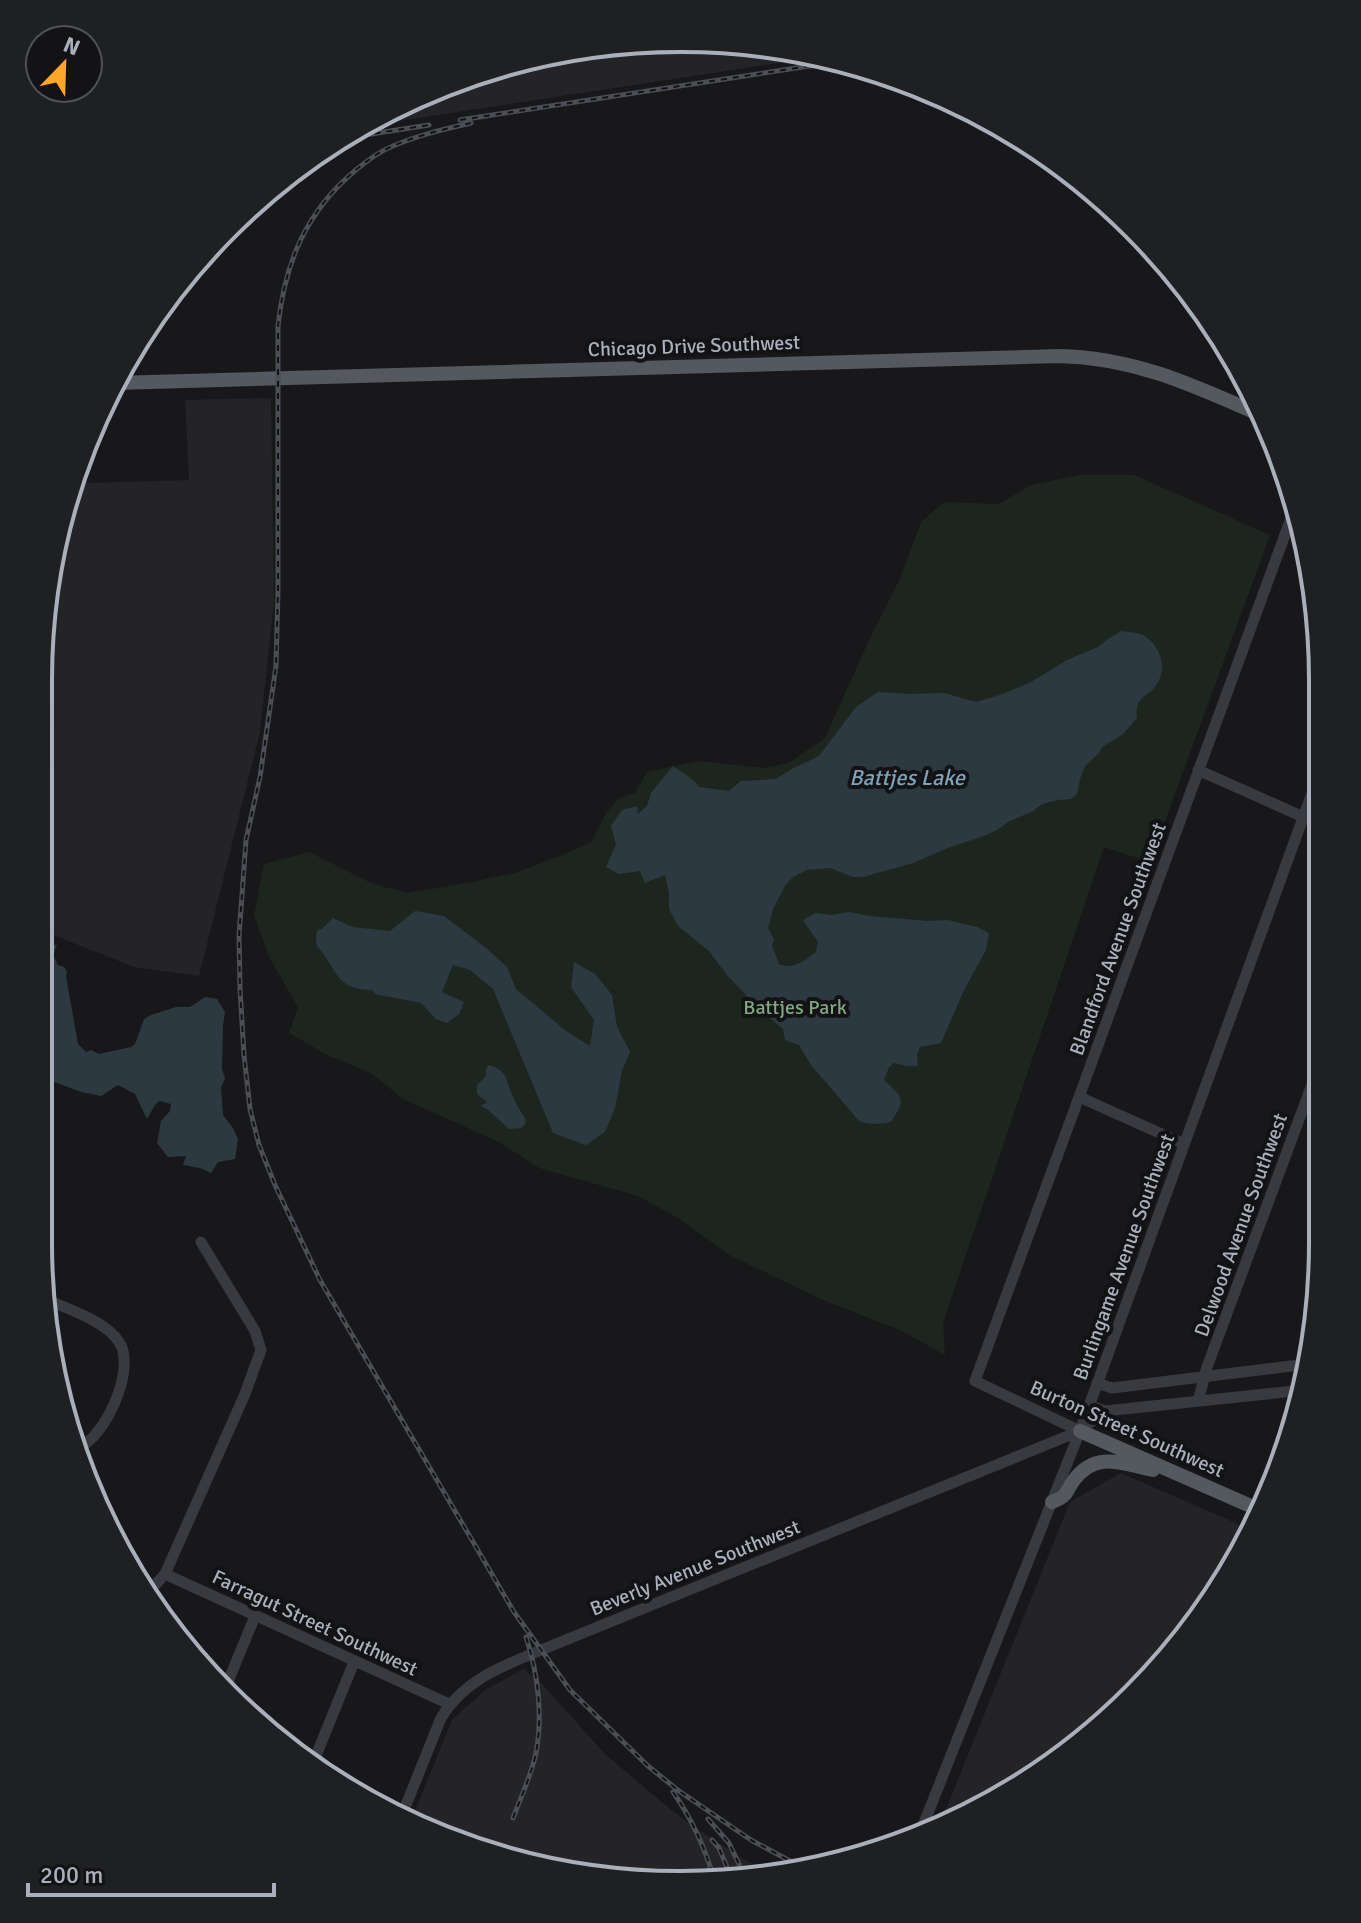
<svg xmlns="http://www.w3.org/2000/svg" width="1361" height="1923" viewBox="0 0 1361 1923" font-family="Signika,sans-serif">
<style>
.built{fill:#242427}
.green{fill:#1d261e}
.water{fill:#2d3940}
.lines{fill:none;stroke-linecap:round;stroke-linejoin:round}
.minor{stroke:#393a40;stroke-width:11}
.major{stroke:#54585f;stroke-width:14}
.rail-casing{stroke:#4b4f55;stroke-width:5}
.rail{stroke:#131315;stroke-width:2;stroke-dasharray:6;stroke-linecap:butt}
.labels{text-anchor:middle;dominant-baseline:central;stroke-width:8;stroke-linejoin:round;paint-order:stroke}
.street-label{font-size:20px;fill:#a9b0bb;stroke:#131315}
.park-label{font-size:20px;fill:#80a77f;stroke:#131315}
.water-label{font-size:22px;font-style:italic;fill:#7ea2b8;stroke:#131315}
.rim{fill:none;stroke:#a9b0bb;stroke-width:4}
</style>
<rect width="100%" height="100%" fill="#18181a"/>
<!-- built -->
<path class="built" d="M723,39L824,56L353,128L360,124L474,72L597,43Z
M271,398L274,602L260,732L199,976L134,967L38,929V680L50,555L79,480L90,483L189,480L185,400Z
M1121,1473L1254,1531L1190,1634L1104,1726L938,1829L1070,1502Z
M524,1669L543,1685L605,1754L665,1805L691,1825L745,1860L778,1876L765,1879H596L410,1823L452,1720L485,1690Z"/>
<!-- green -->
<path class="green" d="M1080,475H1134L1270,535L1150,862L1104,847L943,1323L945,1355L900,1330L823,1300L731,1256L678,1218L638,1196L539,1168L499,1142L403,1099L371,1073L329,1056L289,1033L298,1007L269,957L254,915L264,864L309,852L373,884L408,893L468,883L518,872L562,855L591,842L606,813L619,798L635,793L647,772L698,761L763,768L789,763L825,738L870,638L900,579L921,522L944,502L999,504L1031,485Z"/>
<!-- water -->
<path class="water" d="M1121,631C1127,632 1134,632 1140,634C1158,641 1168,665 1158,682C1150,698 1134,694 1137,718L1123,734L1102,747L1099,753L1085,766L1080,779L1077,794L1071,799L1058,800L1042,804L1033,811L1008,822L997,830L984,836L950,847L913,863L863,877H853L830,868L807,870L793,877L786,884L773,909L768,928L774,939L772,946L779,964C793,970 805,961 816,952L818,942L803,920L815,913L832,915L849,912L869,916L928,921L948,920L977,927L989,933L986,950L964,990L941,1043L920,1047L917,1054L918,1066H907L894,1063L889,1067L884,1080C904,1099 906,1098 891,1122L876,1124L860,1122L811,1065L799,1045L785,1040L783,1029L758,1008L727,975L709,951L678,926L669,909V893L665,875L645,883L640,871L619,874L606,867L616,844L611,826L622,810L637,806L638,814L647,806L651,793L673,766C681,773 694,778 699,787L729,791L741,781L776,779L792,769L819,756L856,707L878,692L908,694L944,693L976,702L1003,694L1031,682L1067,660L1098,647L1108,639Z
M415,911L444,916L486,948L507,967L516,989L566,1031L590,1046L594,1020L571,987L574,962L595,974L612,995L617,1027L630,1052L622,1071L615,1108L605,1132L586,1145L553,1133L493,989L470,970L453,965L442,992L464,1002L459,1014L447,1023L436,1019L421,1003L375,994L372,990C335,990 337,968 317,946L316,939L317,931L323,928L333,918L352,927L390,931Z
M46,944L57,945L53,955L58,965L64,967L67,972L66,976L78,1044L86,1052L91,1050L99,1054L131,1047L135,1044L144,1019L151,1015L176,1007H190L205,997L217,999L225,1012L223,1025L222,1069L225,1078L221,1088L223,1115L233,1128L238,1139L235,1159L218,1162L211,1173L200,1168L183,1165L186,1156L168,1157L157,1143L161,1121L170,1111L171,1104L159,1101L155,1105L147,1119L135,1094L118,1085L101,1096L81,1092L49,1080L38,1083V946Z
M489,1065C504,1070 505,1075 510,1089C513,1099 519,1109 525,1118L526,1123L521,1128L509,1129L487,1109L481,1106L487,1102L477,1094V1085L486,1076V1069Z"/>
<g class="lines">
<!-- minor -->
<path class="minor" d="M1198,770L1319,824
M1080,1096L1086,1100L1184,1144
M45,1299C68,1309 106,1321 119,1342C137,1368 105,1438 78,1448
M1097,1383L1112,1388L1308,1364
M1198,1401L1207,1367L1320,1063
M1089,1405L1105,1411L1304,1390
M1080,1431L975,1381L1294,510
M1260,1510L1289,1431
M165,1574L449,1704
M145,1596L165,1574L245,1394L261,1350L255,1331L201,1242
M225,1689L255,1616
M313,1763L354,1662
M400,1820L441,1718C465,1678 506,1665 546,1648L1080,1431L1105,1411
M918,1838L1080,1431L1319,774"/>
<!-- major -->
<path class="major" d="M115,383L1059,356C1136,358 1193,385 1263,416
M1080,1431L1262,1511
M1052,1502C1069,1495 1064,1494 1074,1480C1096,1450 1123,1464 1153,1470"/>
<!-- rail casing -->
<g class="rail-casing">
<path id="rail" d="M460,120L848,60
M471,123C445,129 418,135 393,146C380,151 368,160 357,169C306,211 285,262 278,326V591L276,666L260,777L246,840L239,936L240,989L244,1055L250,1109L259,1145L275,1185L320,1280L514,1612L570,1690L648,1766L679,1791L751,1840L805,1869
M339,139L429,125
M673,1792C692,1819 705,1848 714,1879
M513,1818C521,1797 531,1776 536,1753C543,1716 538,1673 526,1637
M708,1819L729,1843L746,1879
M712,1840L719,1848L732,1879"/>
</g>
<!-- rail -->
<use href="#rail" class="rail"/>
</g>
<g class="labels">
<!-- street labels -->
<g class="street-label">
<text transform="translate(694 346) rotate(-2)">Chicago Drive Southwest</text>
<text transform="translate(1118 939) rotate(-70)">Blandford Avenue Southwest</text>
<text transform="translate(1241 1225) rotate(-70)">Delwood Avenue Southwest</text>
<text transform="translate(1124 1257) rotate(-70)">Burlingame Avenue Southwest</text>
<text transform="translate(1127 1429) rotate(24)">Burton Street Southwest</text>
<text transform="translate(695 1568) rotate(-22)">Beverly Avenue Southwest</text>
<text transform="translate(315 1623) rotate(25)">Farragut Street Southwest</text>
</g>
<!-- park labels -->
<g class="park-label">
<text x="795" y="1007">Battjes Park</text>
</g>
<!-- water labels -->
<g class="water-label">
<text x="907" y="777">Battjes Lake</text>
</g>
</g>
<!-- crop -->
<path d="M0 0H1361V1923H0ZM680 52H681A628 628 0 0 1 1309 680V1243A628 628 0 0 1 681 1871H680A628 628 0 0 1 52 1243V680A628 628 0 0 1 680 52Z" fill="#1f2022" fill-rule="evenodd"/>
<path class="rim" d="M680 52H681A628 628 0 0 1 1309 680V1243A628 628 0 0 1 681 1871H680A628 628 0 0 1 52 1243V680A628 628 0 0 1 680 52Z"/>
<!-- north arrow -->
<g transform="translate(64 64) rotate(23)"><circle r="38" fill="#131315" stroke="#4f5257" stroke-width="2"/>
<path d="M0-6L14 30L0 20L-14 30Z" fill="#ffa62b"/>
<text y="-12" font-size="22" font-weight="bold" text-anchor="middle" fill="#a9b0bb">N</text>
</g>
<!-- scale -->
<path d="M28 1883v12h246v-12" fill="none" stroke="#a9b0bb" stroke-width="4"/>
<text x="40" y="1883" font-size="24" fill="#a9b0bb" stroke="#131315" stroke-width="6" paint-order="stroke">200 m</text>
</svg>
